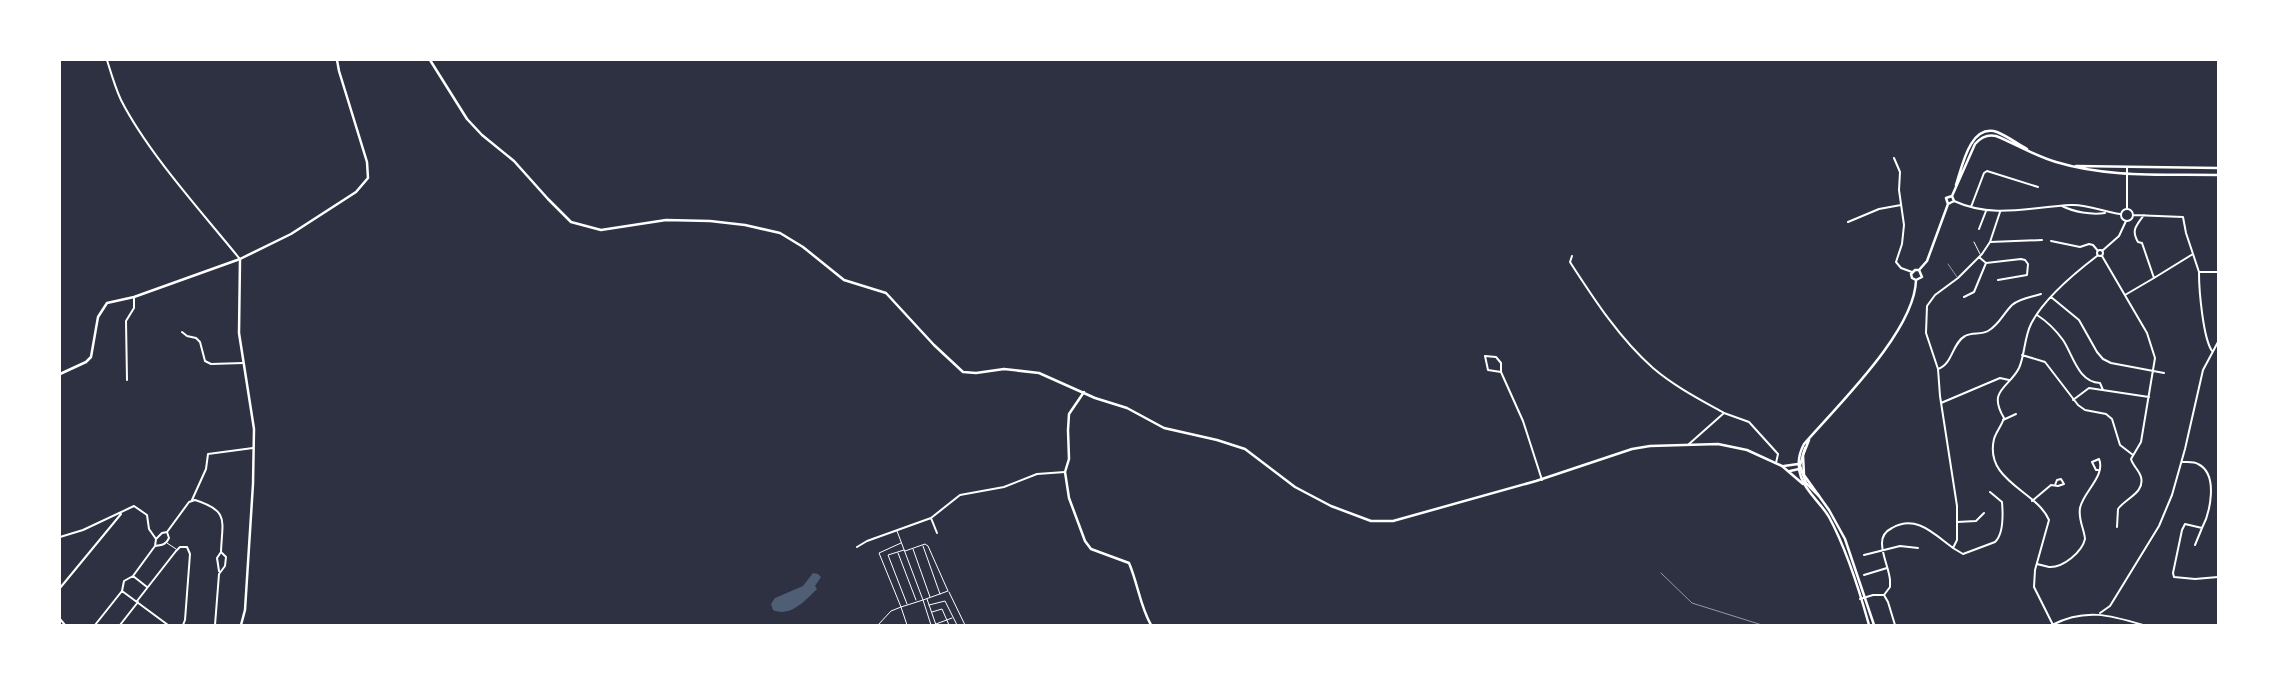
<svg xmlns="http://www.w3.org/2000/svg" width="2278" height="685" viewBox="0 0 2278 685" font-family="Georgia,serif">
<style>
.water{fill:#4f5d75}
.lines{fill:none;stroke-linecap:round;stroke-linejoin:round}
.path{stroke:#fff;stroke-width:0.5}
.service{stroke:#fff;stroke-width:0.5}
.pedestrian{stroke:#fff;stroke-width:1}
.minor{stroke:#fff;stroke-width:2}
.tertiary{stroke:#fff;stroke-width:2.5}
.secondary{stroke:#fff;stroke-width:2.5}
</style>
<rect width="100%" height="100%" fill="#2d3142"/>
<!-- water -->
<path class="water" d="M813,573L818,574L821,577L815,586L817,589C806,600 790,618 773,610L771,604L775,598L803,586Z"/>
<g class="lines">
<!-- path -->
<path class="path" d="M1661,573L1692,603L1762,625"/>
<!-- service -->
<path class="service" d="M1948,264L1957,277"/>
<!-- pedestrian -->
<path class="pedestrian" d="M1974,242L1980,254
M897,531L923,600L948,591L928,546L925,544L905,551
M167,543L176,549
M901,543L879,553L901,607L923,600L931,625
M923,546L940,594
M913,549L930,597
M904,550L888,555L907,604
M898,553L916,600
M949,592L965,625
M927,599L936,625
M929,605L945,601L957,625
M932,612L942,609L949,625
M936,624L952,618
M878,625L891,611L901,607L907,625"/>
<!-- minor -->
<path class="minor" d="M107,60C111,73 115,87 121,100C148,153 201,211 239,258
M1894,158L1900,172L1899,190L1904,225L1902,244L1896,262L1901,268L1912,272
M1954,201C1993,219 2031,207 2071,205C2087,204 2104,212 2120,214
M2062,206C2074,212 2091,215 2105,213
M1971,207L1984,173L1987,171L2038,187
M2121 215a6 6 0 1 1 12 0a6 6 0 1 1-12 0Z
M2127,209V168
M2133,215L2183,217L2186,233L2193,254
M1848,222L1879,209L1901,205
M1979,229L1986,211
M2051,241L2080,247L2089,244L2093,245L2098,251
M1990,242L2042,240
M2097 253a3 3 0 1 1 6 0a3 3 0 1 1-6 0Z
M2102,251L2119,236L2126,221
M1572,256L1570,262C1594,299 1619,338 1653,368C1674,386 1699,399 1724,413
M2102,256L2147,333L2155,358L2141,442L2131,459C2133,466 2139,470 2141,477C2145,493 2126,498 2118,509L2117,527
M1979,257L1986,263L2021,259L2025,260L2028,264L2027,275L1998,280
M2199,273C2199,290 2203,338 2212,351
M2154,278L2193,254L2199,272H2218
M2125,295L2154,278L2142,243L2138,242C2131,230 2136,226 2144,215
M1964,297L1974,292L1986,263
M2051,297L2079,320L2097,352L2103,359L2111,363L2164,373
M2037,315C2048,322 2055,329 2063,340C2073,355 2078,382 2100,383L2103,390
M182,332L187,336L196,338L200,342L205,361L211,364L243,363
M2022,355L2045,362L2078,405L2085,410L2106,414L2112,419L2120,445L2133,455
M1938,369C1953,364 1952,343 1965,336C1972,332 1981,335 1988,331C1999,325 2003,314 2012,305C2020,298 2032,297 2041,294
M1501,372L1488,370L1485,356L1496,357L1501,363V372L1523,421L1542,480
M127,380L126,321L134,308V297
M2073,400L2089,388L2149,397
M1941,403L2000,378L2009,380
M2003,420L2016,414
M1689,444L1724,413L1749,422L1778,454L1776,463
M2182,462C2187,462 2194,461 2198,464C2219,474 2210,513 2202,528L2185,524L2182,530L2173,573L2174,577L2195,579L2218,577
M192,500L206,469L208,454L253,448
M2032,501L2051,485L2058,486L2064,484L2061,479L2057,480L2055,485
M931,518L937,533
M1957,522L1976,521L1984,513
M60,537L83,530L134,506L147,515L149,529L156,539
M2195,545L2202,528
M155,546C162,545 166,545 169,538L167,532
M857,547L867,541L931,518L960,495L1004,487L1037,474L1065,472
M1953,548L1963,554L1995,542C2004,534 2003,514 2002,502L1990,492
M1864,555L1900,546L1918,548
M2037,564C2041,565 2045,566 2049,567C2063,568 2082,552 2085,539C2084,528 2078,520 2080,508C2083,492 2106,476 2099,459L2092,462L2096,470H2098
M219,571L217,558L221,552
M1864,575L1887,568
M133,576L147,587
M60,588L121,514
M122,591L168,625
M1884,595L1890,587V580C1889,568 1882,556 1882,543C1882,536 1886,531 1892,528C1916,514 1934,534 1953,548L1957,540V506L1940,396L1938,369L1926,333L1927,306L1935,295L1958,278L1982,254L1990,242L2000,212
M1860,599L1873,595H1884L1888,602L1895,625
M137,601L176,551L180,547H187L190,554L185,620L183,625
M2100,613L2110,606L2159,526L2172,495L2185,449L2203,370L2218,342
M60,619L65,625
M95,625L122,591L124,581L133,576L155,546L156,539L162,533L167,532L189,502L195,500C230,511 222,521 221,552L226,557L225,566L219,574L215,625
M120,625L138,602
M2052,625C2085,608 2110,615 2143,625
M2053,625L2034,587L2035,570L2049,520C2037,491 1984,481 1994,439C1996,432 2002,425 2004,418C1987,390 2009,388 2019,368C2025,355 2024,338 2031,324C2043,300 2076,272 2097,256"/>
<!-- tertiary -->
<path class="tertiary" d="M430,60L467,119L482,135L514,161L548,199L571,222L601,230L666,220L710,221L745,225L780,233L803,247L844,280L886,293L934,345L963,372L976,373L1004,369L1039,373L1095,398L1127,408L1164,428L1217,440L1245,449L1295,487L1331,506L1371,521H1393L1536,481L1632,449L1650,446L1718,444L1747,450L1782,466L1803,484
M60,374L86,362L91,357L98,317L107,303L134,297L240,259
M1084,392L1069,414L1068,430L1069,459L1065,472L1069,498L1085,541L1091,549L1129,563C1138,584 1140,606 1151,625
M1784,466L1798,464L1800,466L1806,483L1819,496
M1790,471L1799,469L1805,448"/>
<!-- secondary -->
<path class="secondary" d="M2076,166L2218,168
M1956,185C1962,167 1970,123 1997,132C2007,136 2018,144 2027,149
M1952,196L1975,144C1981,137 1987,134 1996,136C2016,144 2035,156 2056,162C2109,178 2164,174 2218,175
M1948,204L1946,198L1952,196
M1948,204L1954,201L1952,196
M1919,270L1927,261L1948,204
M1916,280L1912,278L1911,274L1915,270H1919
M1916,280L1922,277L1919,270
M1809,440L1803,455L1804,475L1829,510L1845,539L1874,625
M241,625L245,610L253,484L254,429L239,333L240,259L291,234L356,192L368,178L367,162L339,71L337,60
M1869,625C1859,589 1847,550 1829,517C1821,503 1806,492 1801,477C1797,465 1798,455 1804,444C1837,406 1915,331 1916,280"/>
</g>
<!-- border -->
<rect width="2278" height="685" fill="none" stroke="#ffffff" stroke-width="122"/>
</svg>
